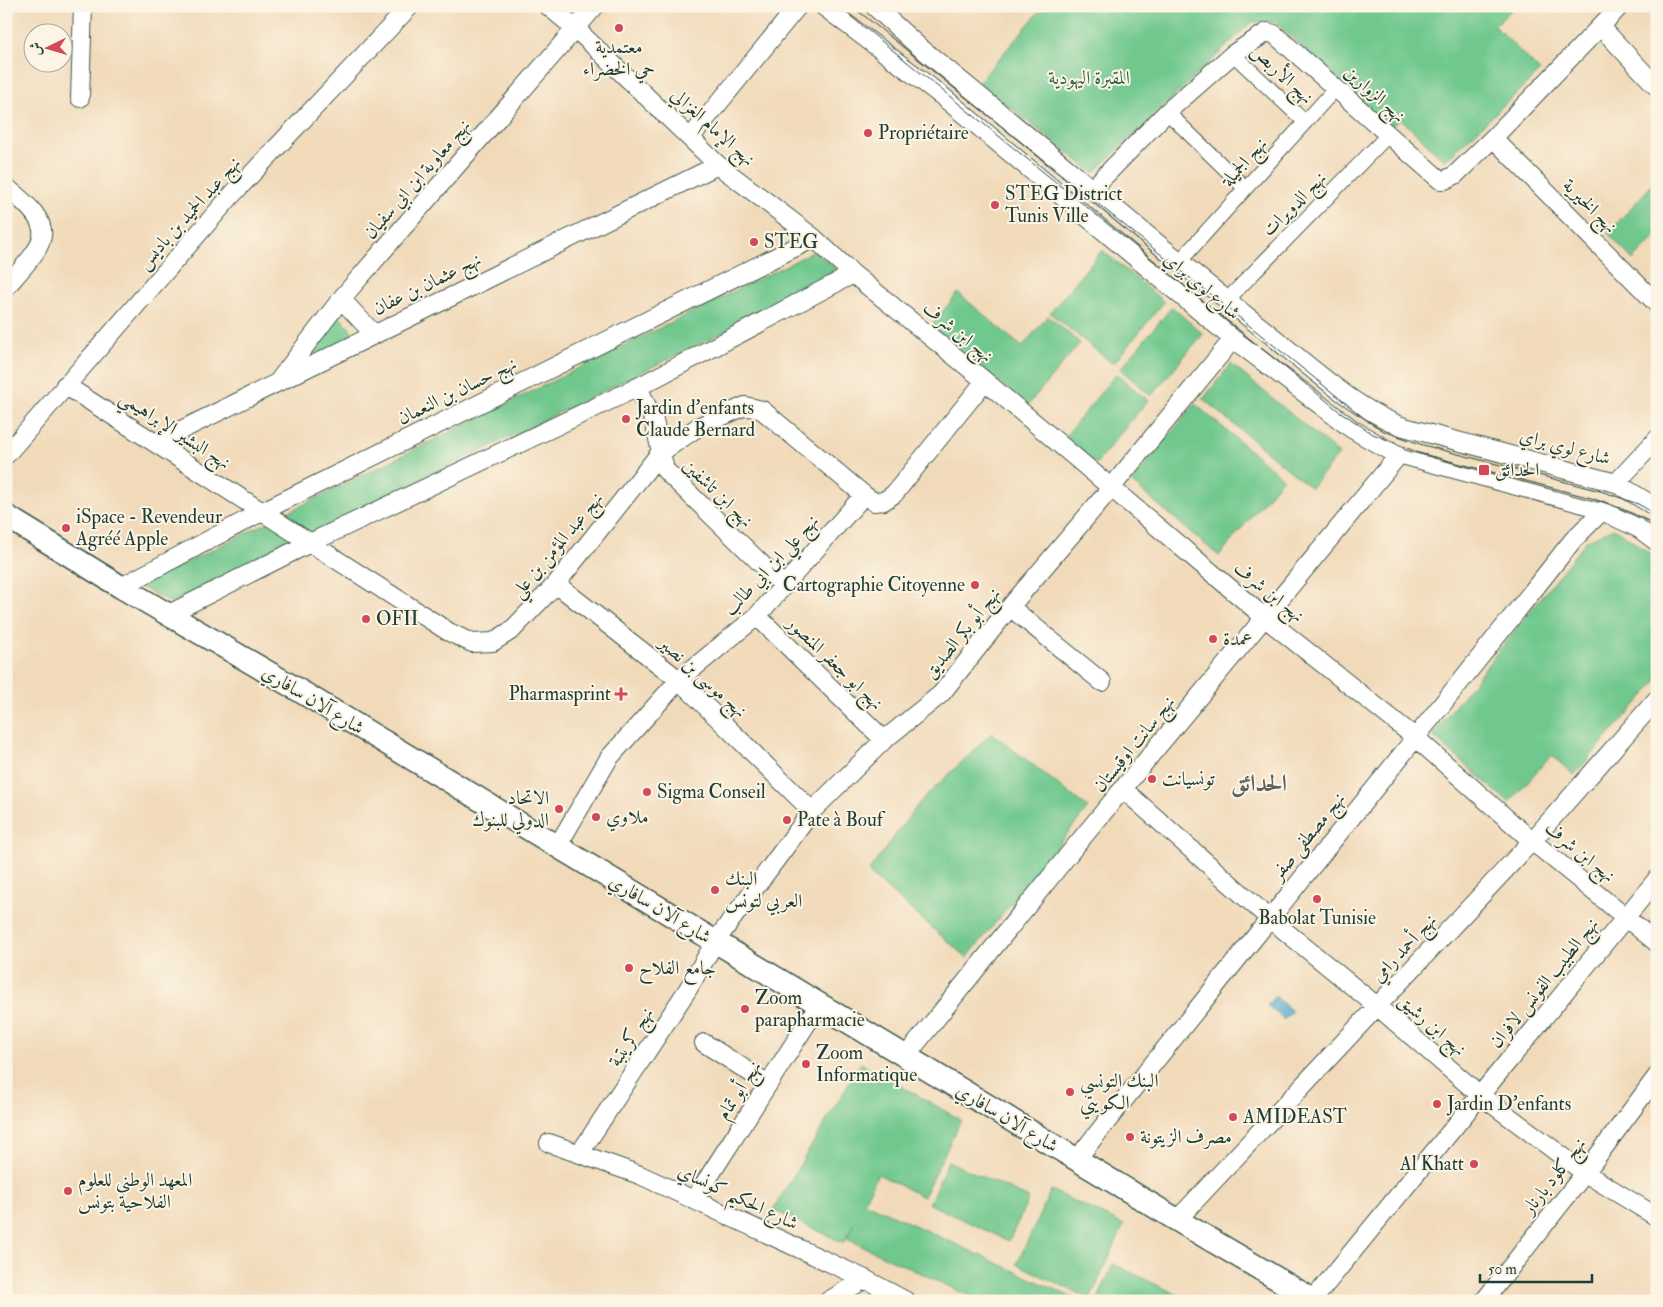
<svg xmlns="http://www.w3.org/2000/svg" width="1663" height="1307" viewBox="0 0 1663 1307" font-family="'IM FELL Double Pica',Amiri,serif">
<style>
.green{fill:#6fc88e;stroke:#478261}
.water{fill:#4da8cb;stroke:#367280}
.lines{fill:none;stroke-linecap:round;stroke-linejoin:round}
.pedestrian-casing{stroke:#3e5548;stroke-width:16}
.minor-casing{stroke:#3e5548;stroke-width:20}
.tertiary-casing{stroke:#3e5548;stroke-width:25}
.pedestrian{stroke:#fff;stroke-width:14}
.minor{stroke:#fff;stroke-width:18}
.tertiary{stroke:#fff;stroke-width:22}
.tram{stroke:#1f3d34;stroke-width:1}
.poi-dot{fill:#d1495b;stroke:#fcf5e5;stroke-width:2}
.labels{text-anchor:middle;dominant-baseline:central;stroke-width:4;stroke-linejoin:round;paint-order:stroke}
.poi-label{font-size:19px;fill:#1f3d34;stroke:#fcf5e5;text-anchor:start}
.street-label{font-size:19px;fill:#1f3d34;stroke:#fcf5e5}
.park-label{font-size:19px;fill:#33604a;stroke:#fcf5e5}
.district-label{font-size:24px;font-weight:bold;fill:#5f6062;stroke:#fcf5e5}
</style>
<rect width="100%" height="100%" fill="#fcf5e5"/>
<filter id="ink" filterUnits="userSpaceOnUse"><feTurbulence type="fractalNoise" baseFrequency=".02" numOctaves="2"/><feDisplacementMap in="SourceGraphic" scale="10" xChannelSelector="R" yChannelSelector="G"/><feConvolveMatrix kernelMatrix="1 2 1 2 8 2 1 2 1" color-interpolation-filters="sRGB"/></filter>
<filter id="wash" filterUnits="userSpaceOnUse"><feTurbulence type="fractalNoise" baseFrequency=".0096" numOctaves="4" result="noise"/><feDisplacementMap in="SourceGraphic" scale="20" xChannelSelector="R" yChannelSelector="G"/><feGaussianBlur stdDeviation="1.12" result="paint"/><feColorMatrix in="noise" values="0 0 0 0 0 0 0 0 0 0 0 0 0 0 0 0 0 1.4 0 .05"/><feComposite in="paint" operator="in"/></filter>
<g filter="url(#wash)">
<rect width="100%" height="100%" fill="#f1daba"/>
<!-- green -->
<path class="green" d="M1044,6H1515L1495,26L1540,71L1445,161L1401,119L1389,128L1275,22H1252L1094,173L978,83Z
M1652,185L1657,191V235L1633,260L1608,233Z
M1102,250L1164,302L1113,364L1050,313Z
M815,251L842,274L171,603L139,586Z
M958,293L1022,347L1048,316L1080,343L1027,406L931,326Z
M1172,307L1203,334L1151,396L1120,369Z
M338,315L357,337L290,372Z
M1231,364L1339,454L1311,488L1203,399Z
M1116,374L1148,400L1096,464L1064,438Z
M1195,404L1283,478L1219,556L1131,482Z
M1614,528L1657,558V681L1574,775L1551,755L1509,803L1432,735L1586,541Z
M992,733L1088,808L967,958L868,872L920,802Z
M861,1063L961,1120L923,1197L878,1174L864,1202L1080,1301H980L847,1239L853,1225L844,1243L773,1210Z
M948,1161L1029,1198L1009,1241L929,1204Z
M1051,1190L1124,1225L1090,1299L1017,1264Z
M1113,1264L1191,1301H1097Z"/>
<!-- water -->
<path class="water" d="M1275,996L1292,1011L1284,1020L1267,1005Z"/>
</g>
<g filter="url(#ink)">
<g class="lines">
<!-- pedestrian casing -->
<g class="pedestrian-casing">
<path id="pedestrian" d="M1233,54L1305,122
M1167,112L1245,188
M1180,261L1336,88
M1227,300L1389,134
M1398,456L1602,511"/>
</g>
<!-- minor casing -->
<g class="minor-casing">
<path id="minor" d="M548,6L576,29L718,165L814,238L853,274L985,381L1264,617L1416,738L1532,841L1657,943
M823,6L942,96L1233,339L1352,429L1398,456L1073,849L906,1056
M874,6L917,45C1033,138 1145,236 1262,328C1304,361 1354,409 1404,427L1616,483L1657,508
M1601,27L1657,87
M80,98L83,6
M691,137L798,6
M1493,138L1657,304
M6,187C62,231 46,241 6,287
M1093,188L1167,112L1233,54L1267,32L1274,34L1440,180H1445L1455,175L1493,138L1620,6
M341,299L374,334
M280,379L341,299L595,6
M65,385L449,632L472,643L493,642L512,630L556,584L660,453L698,427L745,406L762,410L864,495
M638,387L654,421L665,470L784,586
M155,443L718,165
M6,455L230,197L410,6
M1616,483L1657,439
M556,584L679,680L812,811
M121,587L263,511L814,238
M1010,607L1102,682
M167,615L310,543L638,387L853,274
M757,616L884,740
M1124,790L1269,918L1378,1007L1480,1095L1585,1173L1657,1217
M557,847L609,758L679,680L757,616L864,495L874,502L884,501L894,494L985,381
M704,1043L768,1084
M549,1143L640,1175L865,1279L906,1301
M580,1153L688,989L715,942L812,811L884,740L941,694L1010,607L1111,488L1233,339
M1076,1160C1241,953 1409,748 1573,540L1602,511L1638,528L1657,542
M694,1200L820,1003
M1177,1220L1532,841L1657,699
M828,1301L865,1279
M1312,1301L1657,879
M1484,1301L1585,1173L1657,1076"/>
</g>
<!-- tertiary casing -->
<g class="tertiary-casing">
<path id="tertiary" d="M6,516L121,587L295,688L1177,1220L1315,1301"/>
</g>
<!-- pedestrian -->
<use href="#pedestrian" class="pedestrian"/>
<!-- minor -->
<use href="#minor" class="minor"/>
<!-- tertiary -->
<use href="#tertiary" class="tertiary"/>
<!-- tram -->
<path class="tram" d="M838,6L1339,411L1373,434L1419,453L1591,498L1623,509L1657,525
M852,6L1369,422L1384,431L1423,445L1604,492L1638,504L1657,515"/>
</g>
</g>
<!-- markers -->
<g class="poi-dot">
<circle cx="619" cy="28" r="5"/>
<circle cx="868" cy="133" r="5"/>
<circle cx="995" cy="205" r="5"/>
<circle cx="754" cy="242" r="5"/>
<circle cx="626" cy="419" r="5"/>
<rect x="1478" y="464" width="12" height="12" rx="2.5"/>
<circle cx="66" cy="528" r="5"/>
<circle cx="975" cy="585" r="5"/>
<circle cx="366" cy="619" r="5"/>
<circle cx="1213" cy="639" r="5"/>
<path d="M618.5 686.5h5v5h5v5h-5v5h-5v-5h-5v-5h5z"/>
<circle cx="1152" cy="779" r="5"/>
<circle cx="647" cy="792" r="5"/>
<circle cx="559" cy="809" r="5"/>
<circle cx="596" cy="817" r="5"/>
<circle cx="787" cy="820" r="5"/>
<circle cx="715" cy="890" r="5"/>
<circle cx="1317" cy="899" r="5"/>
<circle cx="629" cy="968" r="5"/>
<circle cx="745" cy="1009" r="5"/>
<circle cx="806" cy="1064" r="5"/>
<circle cx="1070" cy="1092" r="5"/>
<circle cx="1437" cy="1104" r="5"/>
<circle cx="1233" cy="1117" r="5"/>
<circle cx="1130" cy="1137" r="5"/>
<circle cx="1474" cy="1164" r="5"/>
<circle cx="68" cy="1191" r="5"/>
</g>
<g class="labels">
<!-- poi labels -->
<g class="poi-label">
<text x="619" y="47" text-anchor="middle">معتمدية<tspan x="619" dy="22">حي الخضراء</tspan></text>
<text x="878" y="133">Propriétaire</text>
<text x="1005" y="194">STEG District<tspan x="1005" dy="22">Tunis Ville</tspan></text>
<text x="764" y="242">STEG</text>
<text x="636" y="408">Jardin d'enfants<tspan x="636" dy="22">Claude Bernard</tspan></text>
<text x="1495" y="470">الحدائق</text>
<text x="76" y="517">iSpace - Revendeur<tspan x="76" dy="22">Agréé Apple</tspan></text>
<text x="965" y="585" text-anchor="end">Cartographie Citoyenne</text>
<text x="376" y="619">OFII</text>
<text x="1223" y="639">عمدة</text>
<text x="611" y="694" text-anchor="end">Pharmasprint</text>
<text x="1162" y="779">تونسيانت</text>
<text x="657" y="792">Sigma Conseil</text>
<text x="549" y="798" text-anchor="end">الاتحاد<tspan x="549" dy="22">الدولي للبنوك</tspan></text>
<text x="606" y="817">ملاوي</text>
<text x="797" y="820">Pate à Bouf</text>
<text x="725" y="879">البنك<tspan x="725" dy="22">العربي لتونس</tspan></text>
<text x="1317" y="918" text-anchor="middle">Babolat Tunisie</text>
<text x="639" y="968">جامع الفلاح</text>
<text x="755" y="998">Zoom<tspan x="755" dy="22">parapharmacie</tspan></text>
<text x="816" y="1053">Zoom<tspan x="816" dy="22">Informatique</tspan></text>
<text x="1080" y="1081">البنك التونسي<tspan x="1080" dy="22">الكويتي</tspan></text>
<text x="1447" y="1104">Jardin D'enfants</text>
<text x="1243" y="1117">AMIDEAST</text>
<text x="1140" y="1137">مصرف الزيتونة</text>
<text x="1464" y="1164" text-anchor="end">Al Khatt</text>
<text x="78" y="1180">المعهد الوطني للعلوم<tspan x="78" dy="22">الفلاحية بتونس</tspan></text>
</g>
<!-- street labels -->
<g class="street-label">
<text transform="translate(1282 74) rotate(43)">نهج الأربص</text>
<text transform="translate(1375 94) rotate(42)">نهج الزوارين</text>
<text transform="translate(713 127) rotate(42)">نهج الإمام الغزالي</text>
<text transform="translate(1244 162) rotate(-48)">نهج الجميلة</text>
<text transform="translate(417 179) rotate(-49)">نهج معاوية ابن ابي سفيان</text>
<text transform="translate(1294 204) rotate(-45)">نهج الدويرات</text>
<text transform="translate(1590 206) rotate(45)">نهج الخيرية</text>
<text transform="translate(189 213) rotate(-48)">نهج عبد الحميد بن باديس</text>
<text transform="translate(427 284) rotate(-26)">نهج عثمان بن عفان</text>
<text transform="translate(1202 286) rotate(40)">شارع لوي براي</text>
<text transform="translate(958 332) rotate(39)">نهج ابن شرف</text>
<text transform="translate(457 391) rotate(-26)">نهج حسان بن النعمان</text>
<text transform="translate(175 430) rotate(33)">نهج البشير الإبراهيمي</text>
<text transform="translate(1565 447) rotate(15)">شارع لوي براي</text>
<text transform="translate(718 493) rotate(44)">نهج ابن تاشفين</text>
<text transform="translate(557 545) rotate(-50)">نهج عبد المؤمن بن علي</text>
<text transform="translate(771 565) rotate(-47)">نهج علي ابن ابي طالب</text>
<text transform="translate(1269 592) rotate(39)">نهج ابن شرف</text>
<text transform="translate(962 633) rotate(-51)">نهج أبو بكر الصديق</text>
<text transform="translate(835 663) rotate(44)">نهج ابو جعفر المنصور</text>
<text transform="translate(703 677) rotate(42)">نهج موسى بن نصير</text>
<text transform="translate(313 700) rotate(31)">شارع آلان سافاري</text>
<text transform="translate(1134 744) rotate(-51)">نهج سانت اوقيستان</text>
<text transform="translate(1308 836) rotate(-51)">نهج مصطفى صفر</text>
<text transform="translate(1580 852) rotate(39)">نهج ابن شرف</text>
<text transform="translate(660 909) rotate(31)">شارع آلان سافاري</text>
<text transform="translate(1404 948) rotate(-47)">نهج أحمد رامي</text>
<text transform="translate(1544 983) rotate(-51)">نهج الطبيب الفونس لافران</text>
<text transform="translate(1432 1025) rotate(41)">نهج ابن رشيق</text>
<text transform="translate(631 1037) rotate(-57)">نهج كريتبة</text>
<text transform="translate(739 1090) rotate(-57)">نهج أبو تمام</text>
<text transform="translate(1007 1118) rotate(31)">شارع آلان سافاري</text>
<text transform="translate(1554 1176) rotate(-52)">نهج كلود بارنار</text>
<text transform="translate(738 1197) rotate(25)">شارع الحكيم كونساي</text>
</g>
<!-- park labels -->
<g class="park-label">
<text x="1089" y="78">المقبرة اليهودية</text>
</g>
<!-- district labels -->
<g class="district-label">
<text x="1259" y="783">الحدائق</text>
</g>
</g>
<!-- margin -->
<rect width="1663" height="1307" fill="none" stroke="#fcf5e5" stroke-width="25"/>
<!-- north arrow -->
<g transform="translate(48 48) rotate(265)"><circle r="24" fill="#fcf5e5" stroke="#a4ab9e"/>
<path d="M0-4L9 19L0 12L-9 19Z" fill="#d1495b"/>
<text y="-8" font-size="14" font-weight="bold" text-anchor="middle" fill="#1f3d34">ش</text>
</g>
<!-- scale -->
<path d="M1480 1274v8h112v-8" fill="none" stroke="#1f3d34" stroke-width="2.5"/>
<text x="1488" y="1274" font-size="15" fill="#1f3d34" stroke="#fcf5e5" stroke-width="4" paint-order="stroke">50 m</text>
</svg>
